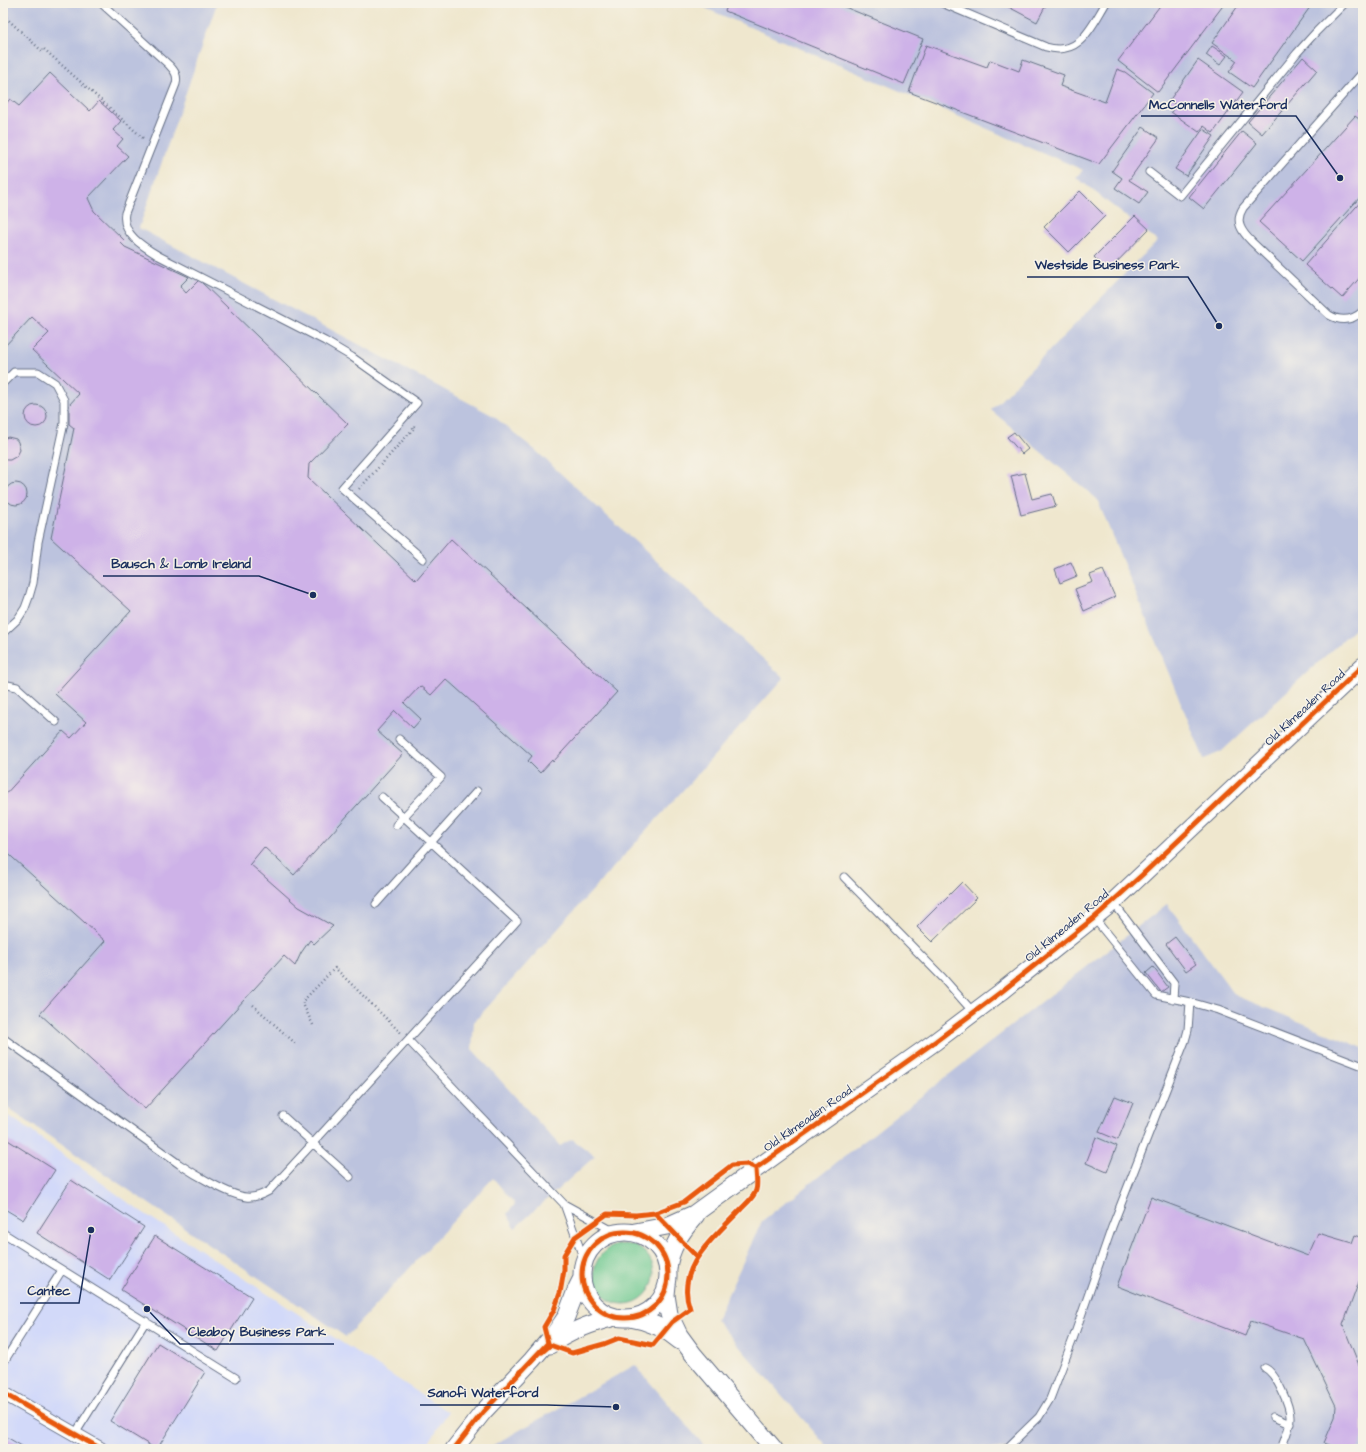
<svg xmlns="http://www.w3.org/2000/svg" width="1366" height="1452" viewBox="0 0 1366 1452" font-family="'Architects Daughter',sans-serif">
<style>
.built{fill:#d2d9f9}
.industrial{fill:#bcc3de}
.green{fill:#6ec990;stroke:#447c77}
.building{fill:#ceb2e8}
.lines{fill:none;stroke-linecap:round;stroke-linejoin:round}
.service-casing{stroke:#656f85;stroke-width:9}
.minor-casing{stroke:#656f85;stroke-width:15}
.tertiary-casing{stroke:#656f85;stroke-width:19}
.path{stroke:#656f85;stroke-width:2.5;stroke-dasharray:1 3;stroke-linecap:butt}
.service{stroke:#fff;stroke-width:7}
.minor{stroke:#fff;stroke-width:13}
.tertiary{stroke:#fff;stroke-width:17}
.cycleway-casing{stroke:#f7f3e8;stroke-width:8}
.cycleway{stroke:#e8590c;stroke-width:5}
.labels{text-anchor:middle;dominant-baseline:central;stroke-width:3;stroke-linejoin:round;paint-order:stroke}
.street-label{font-size:12px;fill:#1b2f5e;stroke:#f7f3e8}
.leader{fill:none;stroke:#1b2f5e;stroke-width:1.5}
.callout-dot{fill:#1b2f5e;stroke:#f7f3e8;stroke-width:1.5}
.callout-label{font-size:13px;text-anchor:middle;font-weight:bold;fill:#1b2f5e;stroke:#f7f3e8;stroke-width:3;stroke-linejoin:round;paint-order:stroke}
</style>
<rect width="100%" height="100%" fill="#f7f3e8"/>
<filter id="ink" filterUnits="userSpaceOnUse"><feTurbulence type="fractalNoise" baseFrequency=".025" numOctaves="2"/><feDisplacementMap in="SourceGraphic" scale="8" xChannelSelector="R" yChannelSelector="G"/><feConvolveMatrix kernelMatrix="1 2 1 2 8 2 1 2 1" color-interpolation-filters="sRGB"/></filter>
<filter id="wash" filterUnits="userSpaceOnUse"><feTurbulence type="fractalNoise" baseFrequency=".012" numOctaves="4" result="noise"/><feDisplacementMap in="SourceGraphic" scale="16" xChannelSelector="R" yChannelSelector="G"/><feGaussianBlur stdDeviation="0.9" result="paint"/><feColorMatrix in="noise" values="0 0 0 0 0 0 0 0 0 0 0 0 0 0 0 0 0 1.4 0 .05"/><feComposite in="paint" operator="in"/></filter>
<g filter="url(#wash)">
<rect width="100%" height="100%" fill="#efe7ce"/>
<!-- built -->
<path class="built" d="M3,1113L20,1123L133,1206L448,1412L425,1449H3Z"/>
<!-- industrial -->
<path class="industrial" d="M3,3H217L139,228L492,415L535,450L784,678L474,1022L472,1049L560,1146L572,1139L595,1156L515,1228L507,1214L515,1204L493,1178L346,1337L3,1105Z
M707,3H1363V621L1221,752L1204,759L1097,499L991,410L1157,241L1076,177L1083,170L893,88L705,8Z
M1167,904L1235,995L1363,1048V1449H829L716,1320L762,1221Z
M635,1365L707,1449H487L488,1448Z"/>
<!-- green -->
<path class="green" d="M594 1274a30 30 0 1 1 60 0a30 30 0 1 1-60 0Z"/>
<g id="blocks">
<!-- building -->
<path class="building" d="M729,3H835L923,39L904,84L725,11Z
M1001,3H1047L1037,22Z
M1162,3H1225L1158,92L1118,61Z
M1240,3H1313L1252,88L1229,72L1237,61L1212,43Z
M926,45L987,67L990,60L1019,71L1023,60L1064,75L1060,86L1105,102L1117,69L1125,72L1153,93L1099,164L909,92Z
M1212,46L1227,56L1220,65L1206,55Z
M1303,57L1317,70L1262,134L1248,122Z
M1198,60L1243,92L1213,133L1204,126L1199,132L1171,112L1176,105L1169,101Z
M50,73L90,111L99,101L121,121L113,130L123,139L117,146L128,156L88,198L94,211L124,240L121,243L125,247L189,277L180,286L186,293L199,280L348,424L309,464L308,478L416,580L451,539L617,692L553,762L552,760L540,773L528,761L532,756L446,679L431,695L420,686L404,703L421,719L413,728L395,711L377,731L403,754L294,875L264,847L250,864L299,907L333,926L314,944L310,940L301,953L295,966L284,956L145,1109L40,1014L105,941L3,849V797L63,731L71,738L86,722L55,694L131,611L51,538L74,428L69,424V405L79,394L32,350L49,333L32,317L3,348V107L10,99L19,106Z
M1363,106V118L1357,112Z
M1355,116L1363,122V194L1302,261L1259,222Z
M1143,127L1159,138L1129,180L1148,192L1139,204L1115,188L1122,178L1112,171Z
M1203,129L1214,136L1186,176L1175,169Z
M1242,131L1257,143L1204,209L1189,197Z
M1080,191L1105,216L1069,252L1044,227Z
M1363,199V274L1342,298L1305,265Z
M1135,216L1149,229L1108,271L1094,257Z
M25 416a11 11 0 1 1 22 0a11 11 0 1 1-22 0Z
M1014,432L1028,449L1022,454L1007,437Z
M8,437L16,439L18,442L20,450L17,456L10,460H7L3,459V439Z
M1025,473L1032,499L1052,494L1056,506L1021,515L1011,476Z
M5 494a11 11 0 1 1 22 0a11 11 0 1 1-22 0Z
M1071,562L1077,576L1060,583L1055,569Z
M1103,570L1115,597L1084,611L1075,589L1093,582L1090,575Z
M962,882L977,898L932,942L917,927Z
M1175,937L1196,964L1186,971L1166,944Z
M1153,967L1168,987L1161,992L1146,973Z
M1115,1096L1133,1103L1118,1140L1099,1132Z
M3,1137L55,1170L23,1220L3,1208Z
M1096,1137L1117,1146L1107,1172L1086,1163Z
M71,1180L144,1227L110,1280L37,1233Z
M1151,1197L1308,1256L1318,1233L1352,1243L1355,1235L1363,1238V1271L1343,1325L1359,1365L1363,1367V1437L1358,1449H1340L1324,1443L1335,1417L1336,1406L1304,1339L1251,1321L1245,1336L1117,1286Z
M155,1236L252,1297L218,1351L121,1290Z
M158,1343L205,1372L157,1449H156L110,1421Z
M3,1435L27,1449H3Z"/>
</g>
</g>
<g filter="url(#ink)">
<use href="#blocks" fill-opacity="0" stroke="#656f85" stroke-width="1"/>
<g class="lines">
<!-- service casing -->
<g class="service-casing">
<path id="service" d="M101,3L169,65C175,71 178,76 176,84L125,213C121,234 144,247 159,256L325,341L352,357L417,403L342,488L423,559
M942,3L1046,47C1080,57 1091,27 1106,3
M1363,72L1243,208C1234,222 1242,232 1252,242L1329,315C1341,322 1352,321 1363,311
M1149,172L1180,196L1297,53L1316,32L1345,3
M3,383L14,372H38L55,383L64,400V423L38,542L33,583L29,597L25,608L18,619L3,633
M3,684L17,687L56,722
M396,825L441,777L399,739
M844,877L943,978L974,1013
M1113,902L1174,983L1173,999
M376,904L477,791
M1094,918L1156,995L1190,1002L1218,1010L1363,1066
M3,1038L179,1164C194,1174 229,1195 246,1197C255,1198 262,1195 269,1191L517,921L382,797
M408,1040L564,1204L615,1232
M283,1116L350,1177
M564,1204L584,1260
M3,1233L236,1378
M3,1363L62,1270
M1265,1368C1276,1373 1291,1407 1290,1419C1290,1429 1284,1440 1281,1449
M1273,1417L1290,1424
M75,1434L146,1321
M1006,1449L1039,1417L1050,1399L1073,1339L1112,1227L1185,1041L1188,1030L1190,1002"/>
</g>
<!-- minor casing -->
<g class="minor-casing">
<path id="minor" d="M3,1393L101,1449"/>
</g>
<!-- tertiary casing -->
<g class="tertiary-casing">
<path id="tertiary" d="M582 1275a43 43 0 1 1 86 0a43 43 0 1 1-86 0Z
M635,1232L667,1226L694,1214L796,1140L936,1041L1001,992L1113,902L1363,666
M668,1270C669,1249 682,1231 696,1215
M667,1285L666,1295L669,1314L679,1335L693,1354L774,1449
M631,1318C650,1321 666,1329 680,1341
M550,1345C570,1331 591,1323 615,1317
M454,1449L483,1412L532,1360L555,1333L566,1317L577,1288L581,1280"/>
</g>
<!-- path -->
<path class="path" d="M3,15L42,51L44,49L144,139
M359,489L415,427L412,425
M253,1005L296,1044
M313,1025L302,1002L335,968L401,1033"/>
<!-- service -->
<use href="#service" class="service"/>
<!-- minor -->
<use href="#minor" class="minor"/>
<!-- tertiary -->
<use href="#tertiary" class="tertiary"/>
<!-- cycleway casing -->
<g class="cycleway-casing">
<path id="cycleway" d="M756,1168L936,1041L1001,992L1094,918L1142,875L1363,666
M655,1213L697,1257
M582 1275a43 43 0 1 1 86 0a43 43 0 1 1-86 0Z
M542,1352L550,1345L572,1353L604,1344L619,1338L653,1345L672,1322L690,1309C674,1267 716,1236 741,1209C746,1204 755,1196 756,1190C758,1184 756,1175 756,1168
M3,1393L101,1449
M454,1449L483,1412L548,1343L544,1327L554,1310L560,1293L564,1270V1255L575,1237L596,1222L607,1214L636,1215L655,1213L684,1202L732,1165L747,1164L756,1168"/>
</g>
<!-- cycleway -->
<use href="#cycleway" class="cycleway"/>
</g>
</g>
<g class="labels">
<!-- street labels -->
<g class="street-label">
<text transform="translate(1305 708) rotate(-43)">Old Kilmeaden Road</text>
<text transform="translate(1067 926) rotate(-40)">Old Kilmeaden Road</text>
<text transform="translate(808 1119) rotate(-35)">Old Kilmeaden Road</text>
</g>
</g>
<!-- callouts -->
<path class="leader" d="M1340 178L1296 116H1141M1219 326L1188 277H1027M313 595L259 576H103M91 1230L79 1303H20M147 1309L180 1344H334M616 1407L547 1405H420"/>
<g class="callout-dot">
<circle cx="1340" cy="178" r="4"/>
<circle cx="1219" cy="326" r="4"/>
<circle cx="313" cy="595" r="4"/>
<circle cx="91" cy="1230" r="4"/>
<circle cx="147" cy="1309" r="4"/>
<circle cx="616" cy="1407" r="4"/>
</g>
<g class="callout-label">
<text x="1218" y="109">McConnells Waterford</text>
<text x="1107" y="269">Westside Business Park</text>
<text x="181" y="568">Bausch &amp; Lomb Ireland</text>
<text x="49" y="1295">Cantec</text>
<text x="257" y="1336">Cleaboy Business Park</text>
<text x="483" y="1397">Sanofi Waterford</text>
</g>
<!-- margin -->
<rect width="1366" height="1452" fill="none" stroke="#f7f3e8" stroke-width="16"/>
</svg>
